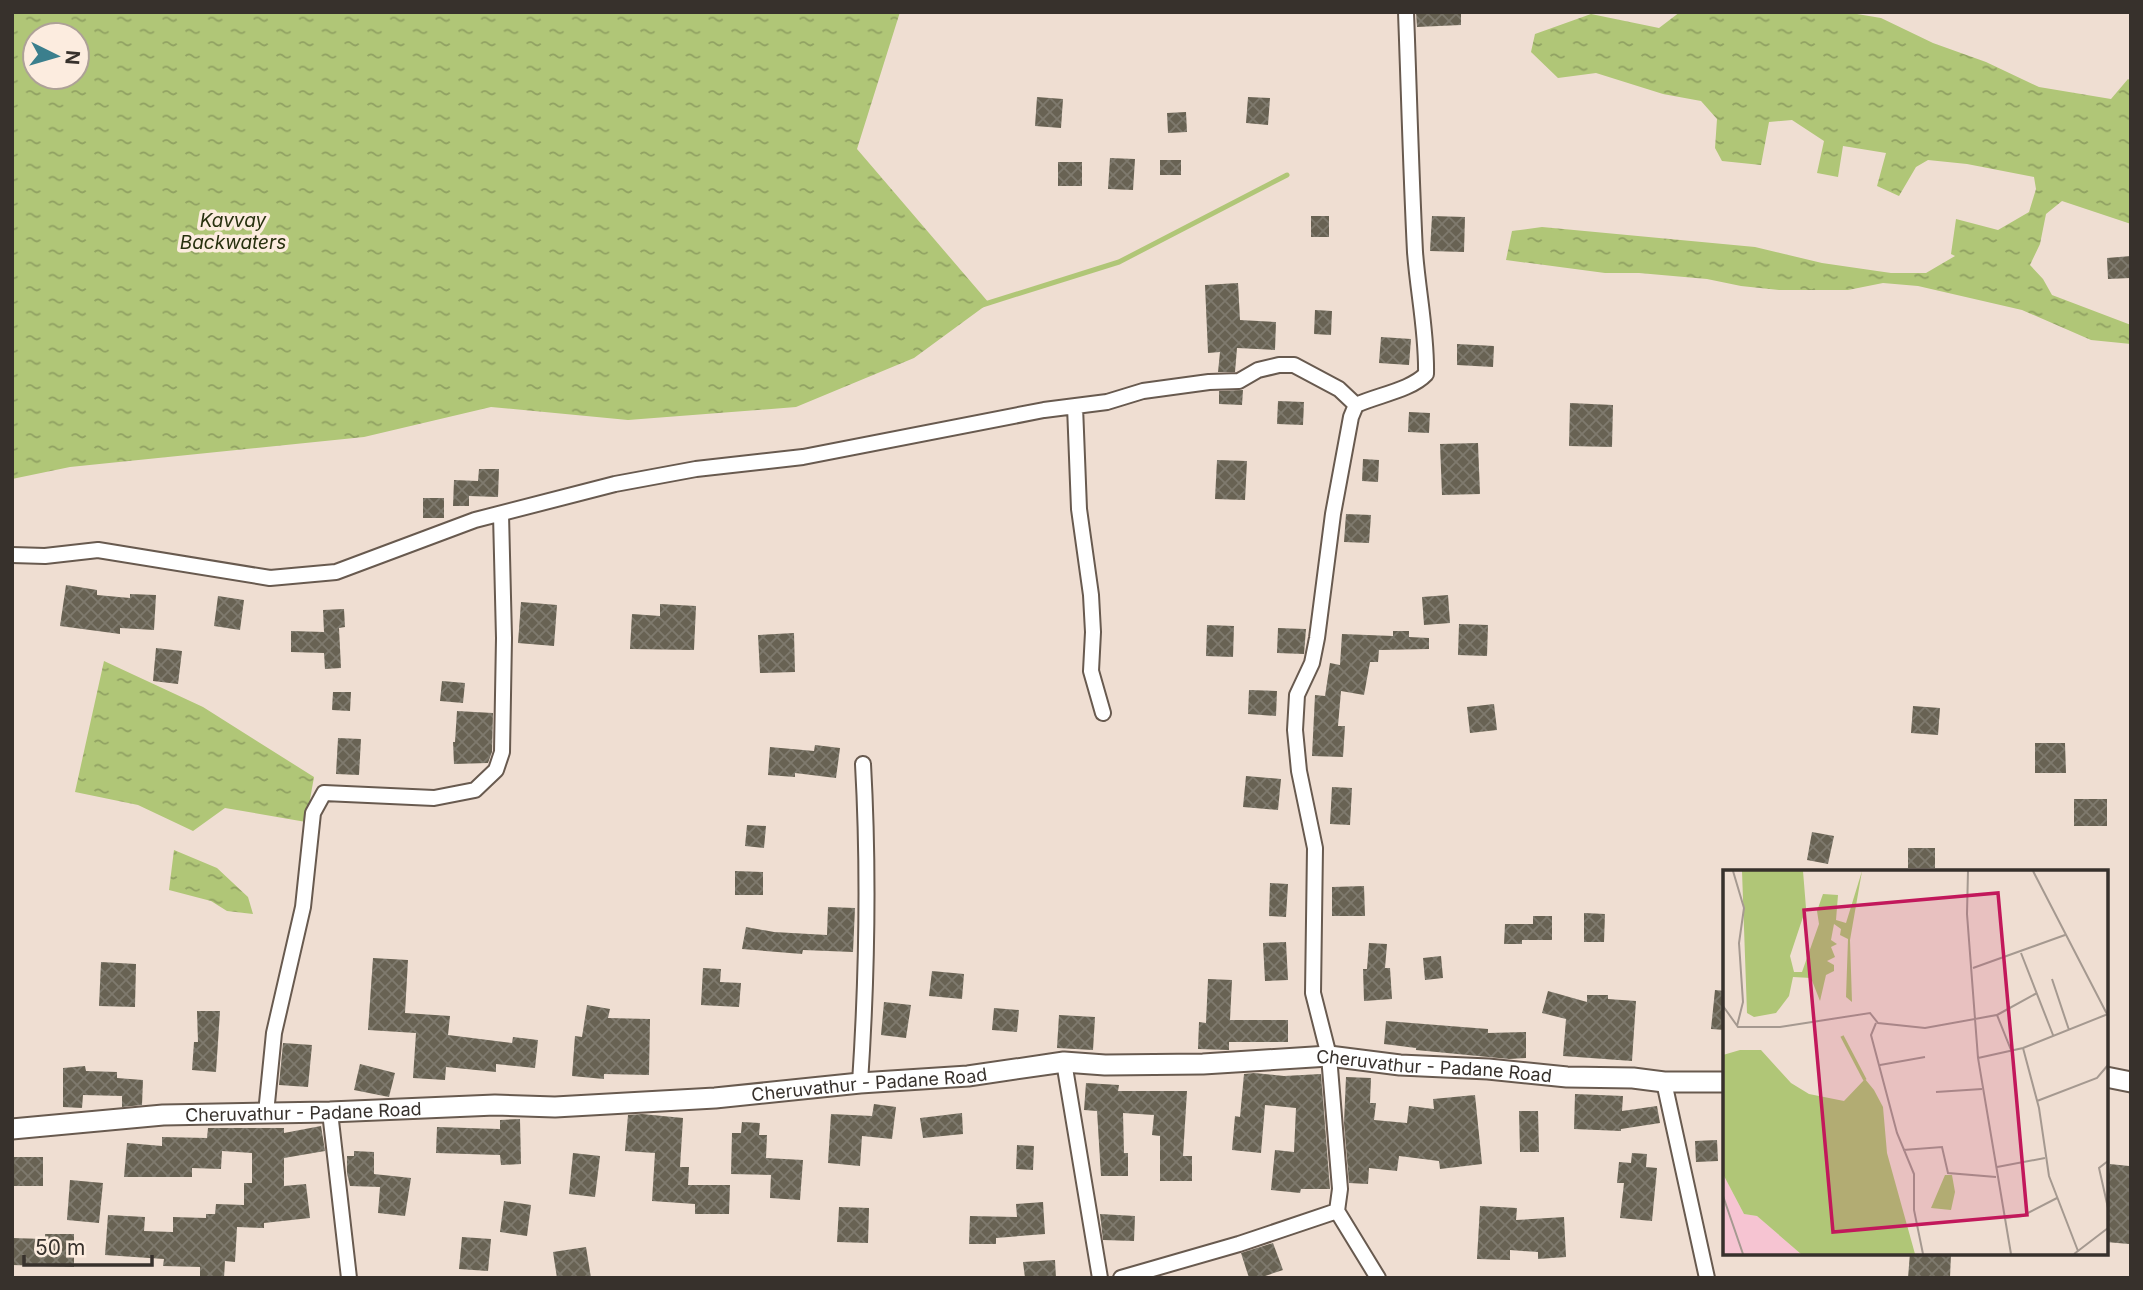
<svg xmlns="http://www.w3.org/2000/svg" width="2143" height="1290" viewBox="0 0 2143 1290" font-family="Inter,sans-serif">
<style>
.water{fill:url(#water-ripples);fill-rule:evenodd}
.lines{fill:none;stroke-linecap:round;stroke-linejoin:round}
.stream{stroke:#b0c677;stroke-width:5}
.building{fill:url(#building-cross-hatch)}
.minor-casing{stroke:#685a4f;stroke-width:18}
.secondary-casing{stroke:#685a4f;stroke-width:23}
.minor{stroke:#fff;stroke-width:14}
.secondary{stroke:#fff;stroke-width:19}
.labels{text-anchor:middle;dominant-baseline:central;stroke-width:7;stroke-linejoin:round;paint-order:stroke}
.street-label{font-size:18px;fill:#37312c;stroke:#fcecdf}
.water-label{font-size:19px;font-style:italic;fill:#28310f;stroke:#fcecdf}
.inset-river{fill:none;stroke:#b0c677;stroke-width:3.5}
.inset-road{fill:none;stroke:#a59990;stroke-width:2}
.view{fill:#c2185b;fill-opacity:0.15;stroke:#c2185b;stroke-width:3.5}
.inset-edge{fill:none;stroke:#37312c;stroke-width:3.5}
</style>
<defs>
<pattern id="water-ripples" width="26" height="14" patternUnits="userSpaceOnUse" patternTransform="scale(1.75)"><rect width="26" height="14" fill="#b0c677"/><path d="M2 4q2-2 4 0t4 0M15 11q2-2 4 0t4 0" fill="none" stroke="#90a162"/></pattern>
<pattern id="building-cross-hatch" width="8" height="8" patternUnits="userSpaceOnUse" patternTransform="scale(1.75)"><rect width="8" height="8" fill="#686253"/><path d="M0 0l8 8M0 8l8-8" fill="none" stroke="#7f7a6e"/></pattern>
</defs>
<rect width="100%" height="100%" fill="#efded2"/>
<!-- water -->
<path class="water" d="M12,12H900L857,149L989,303L914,358L796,407L628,420L491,407L364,437L70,467L12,479ZM35,35H77V77H35Z
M1680,12H1845L1881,18L1933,43L1986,62L2039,87L2111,99L2128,79L2131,81V224L2062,201L2046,214L2040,244L2030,265L2043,279L2052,295L2131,325V344L2091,340L2022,310L1918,286L1883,283L1848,290H1779L1741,286L1707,279L1639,273H1605L1506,260L1512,231L1542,227L1755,247L1822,263L1891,273H1926L1955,256L1951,254L1956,219L1998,230L2029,212L2036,189L2034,177L1967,164L1928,160L1916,167L1899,196L1877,186L1886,153L1843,146L1838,177L1817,173L1824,141L1792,120L1769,122L1761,165L1722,161L1715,148L1717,119L1701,101L1663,94L1596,73L1558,78L1531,52L1535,34L1591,14L1659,28Z
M104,661L203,707L314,777L306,822L225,808L193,831L138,805L75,792Z
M174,850L217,868L248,897L253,914L227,911L211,901L169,890Z"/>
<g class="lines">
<!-- stream -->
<path class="stream" d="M982,305L1119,262L1287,175"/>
</g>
<!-- building -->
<path class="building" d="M1416,12H1461V25L1417,27Z
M1037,97L1063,99L1061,128L1035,126Z
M1248,97L1270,98L1268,125L1246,123Z
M1186,112L1187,132L1168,133L1167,113Z
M1110,158L1135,159L1133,190L1108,189Z
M1160,160H1181V175H1160Z
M1058,162H1082V186H1058Z
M1311,216H1329V237H1311Z
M1432,216L1465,217L1464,252L1430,251Z
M2131,256V278L2108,279L2107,258Z
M1238,283L1240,320L1276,322L1275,350L1237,348L1235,372H1218L1220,352L1208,353L1205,285Z
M1315,310L1332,311L1331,335L1314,334Z
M1381,337L1411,339L1409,365L1379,363Z
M1457,344L1494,346L1493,367L1457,365Z
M1243,390L1242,405L1219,404V391Z
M1278,401L1304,402L1303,425L1277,424Z
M1570,403L1613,405L1612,447L1569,446Z
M1409,412L1430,413L1429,433L1408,432Z
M1478,443L1480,494L1442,495L1440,444Z
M1363,459L1379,460L1378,482L1362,481Z
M1217,460L1247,461L1245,500L1215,499Z
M479,469H499L498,497L469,496V506H453L454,480L478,481Z
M423,498H444V518H423Z
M1346,514L1371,515L1369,543L1344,542Z
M66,585L97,590V595L130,598V594L156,595L154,630L120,628V634L60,626Z
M1448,595L1450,623L1424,625L1422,597Z
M218,596L244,600L240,630L214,626Z
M521,602L557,605L554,646L518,643Z
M660,604L696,606L694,650L630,649L632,614L660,616Z
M344,609L345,627L339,628L341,668L325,669L324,653L291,652V631L324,632L323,610Z
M1459,624L1488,625L1487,656L1458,655Z
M1207,625L1234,626L1233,657L1206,656Z
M1278,628L1306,629L1304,654L1277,653Z
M1393,631H1409V637L1429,638V649L1379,650L1378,662H1370L1364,695L1341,691L1338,726H1345L1343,757L1312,756L1315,695L1325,696L1330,663L1340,665L1342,634L1393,636Z
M794,633L795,672L760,673L758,635Z
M156,648L182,651L178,684L153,681Z
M442,681L465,683L463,703L440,701Z
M1249,690L1277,691L1276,716L1248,714Z
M333,692H351L350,711L332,710Z
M1494,704L1497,730L1470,733L1467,707Z
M1913,706L1940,708L1938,735L1911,733Z
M457,711L493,713L492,752L488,763L454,764L453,742H455Z
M338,738L361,739L359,775L336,774Z
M2035,743H2065L2066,773H2035Z
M815,745L840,748L836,778L795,773V777L768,775L770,747L814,751Z
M1246,776L1281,779L1278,810L1243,807Z
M1332,787L1352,788L1350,825L1330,824Z
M2074,799H2107V826H2074Z
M747,825L766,826L764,848L745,846Z
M1812,832L1834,836L1828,864L1807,860Z
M1908,848H1935V868H1908Z
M735,871L763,872V895H735Z
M1270,883L1288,884L1286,917L1269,916Z
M1364,886L1365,916H1332V887Z
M828,907L855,908L853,952L803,950L802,954L742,949L746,927L774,932L827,935Z
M1584,913L1605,914L1604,942H1584Z
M1533,916H1552V940H1522V944H1504L1505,924H1533Z
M1286,942L1288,980L1265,981L1263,943Z
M1369,943L1387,944L1385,968H1390L1392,999L1364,1001L1363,969H1367Z
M1441,956L1443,978L1425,980L1423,958Z
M373,958L408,960L405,1013L450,1016L448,1035L512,1043L513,1037L538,1040L535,1068L496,1064V1072L446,1067L445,1080L413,1078L416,1033L368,1030Z
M101,962L136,964L135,1007L99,1006Z
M703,968L721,969L720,982L741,983L739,1007L701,1005Z
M932,971L964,974L962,999L929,996Z
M1208,979L1232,980L1230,1020H1288V1042H1229V1050L1198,1049L1199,1022L1206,1023Z
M1715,990L1725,991V1030L1711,1029Z
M1548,991L1587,1002V995H1608V999L1636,1001L1632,1061L1563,1056L1566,1019L1542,1013Z
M884,1002L911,1005L906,1038L881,1035Z
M587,1005L610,1009L608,1018L650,1019L649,1075L604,1074V1079L572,1076L575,1036L582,1037Z
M994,1008L1019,1010L1017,1032L992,1030Z
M197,1011H220L216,1072L192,1070L194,1042H198Z
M1059,1015L1095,1017L1093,1050L1057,1048Z
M1386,1021L1488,1029V1033L1526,1032V1058L1509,1059L1416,1050V1048L1384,1044Z
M283,1043L312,1045L308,1087L279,1085Z
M360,1064L395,1073L389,1097L354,1090Z
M85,1066L86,1071L117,1072V1078L143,1080L142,1105L122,1107V1096L83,1095L82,1108L63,1107V1068Z
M1254,1073L1284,1076L1321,1074L1330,1189H1301L1300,1193L1271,1190L1275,1150L1294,1152L1296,1108L1265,1105L1261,1153L1232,1150L1235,1116L1240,1117L1244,1074Z
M1346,1077L1371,1078L1370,1103H1376L1374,1120L1407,1123L1409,1106L1434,1109L1433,1099L1475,1095L1482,1164L1440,1169L1439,1161L1399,1156L1397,1171L1369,1168L1368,1184L1349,1183L1344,1123Z
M1086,1083L1119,1085L1118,1091H1187L1183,1156H1192V1181H1160V1136L1152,1135L1154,1115L1123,1113L1124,1153H1128V1176H1101L1097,1111L1084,1110Z
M1575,1094L1623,1096L1622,1111L1657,1106L1660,1123L1621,1129V1131L1574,1129Z
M874,1104L896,1107L892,1139L862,1136L860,1166L828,1163L831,1114L872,1116Z
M1519,1111H1538L1539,1152H1520Z
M962,1113L963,1134L923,1138L920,1118Z
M642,1114L683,1118L680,1167H689L688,1185H730L729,1214H695V1204L652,1201L655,1153L625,1151L628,1115Z
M520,1119L521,1164L501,1165L500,1155L436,1153L437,1127L500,1129V1120Z
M742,1122L760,1123L759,1135H767L766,1158L803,1160L800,1200L770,1198L771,1175L731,1174L732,1133H741Z
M321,1126L325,1151L284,1158V1186L306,1184L310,1218L264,1223V1228L237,1227L235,1262L225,1261L224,1278H200V1267L163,1266L164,1259L105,1255L108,1215L145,1217L144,1231L173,1232V1217L206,1218V1214H215L216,1204L244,1205V1183H252V1153L222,1151L221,1169L192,1168V1177H124L127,1143L162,1146V1137L207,1138L208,1128H284V1133Z
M1717,1140L1718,1161L1696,1162L1695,1141Z
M1017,1145L1034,1146L1033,1170L1016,1169Z
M354,1151L374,1152V1174L411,1178L405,1216L378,1213L380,1187L350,1186L347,1173V1156H354Z
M573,1153L600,1156L595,1197L569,1194Z
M1632,1153L1647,1154L1646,1167L1657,1168L1652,1221L1620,1218L1624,1183H1617L1619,1162L1631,1163Z
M12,1157H43V1186H12Z
M2110,1164L2129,1166V1244L2106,1242V1208Z
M70,1180L103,1183L99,1223L67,1220Z
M504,1201L531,1205L527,1236L500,1232Z
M1043,1202L1045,1234L996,1238V1244H969L970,1216L1017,1217L1016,1204Z
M1480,1206L1517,1208L1516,1220L1564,1217L1566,1257L1538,1259V1252L1510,1250V1260L1477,1259Z
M839,1207L869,1208L868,1243L837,1242Z
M1100,1214L1135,1216L1134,1241L1103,1240Z
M45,1234H74V1267L12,1265V1238L45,1239Z
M462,1237L491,1239L488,1271L459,1269Z
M1273,1243L1283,1270L1259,1278H1249L1241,1253Z
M586,1247L591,1278H557L553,1252Z
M1910,1253H1951L1950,1278H1908Z
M1055,1260L1056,1278H1025L1023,1262Z"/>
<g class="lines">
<!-- minor casing -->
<g class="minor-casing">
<path id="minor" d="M1075,406L1079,509L1091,595L1093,632L1091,671L1103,713
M12,555L45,556L98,550L270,578L336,572L475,520L615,484L696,469L803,457L1044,410L1107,402L1143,391L1209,382L1239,381L1258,370L1279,365H1294L1339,389L1356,405
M1064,1062L1100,1278
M1664,1082L1707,1278
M860,1083C867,977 869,871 863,764
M330,1112L349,1278
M266,1113L274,1033L303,907L313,813L324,793L434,798L475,790L496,770L502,752L504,638L501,514
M1337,1211L1378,1278
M1121,1278L1239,1244L1337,1211L1340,1189L1329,1056L1313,993L1315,848L1299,771L1295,730L1297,695L1312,663L1317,638L1333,514L1351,417L1356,405C1378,395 1411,390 1426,374C1427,333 1418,293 1415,252C1411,172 1409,92 1406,12"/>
</g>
<!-- secondary casing -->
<g class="secondary-casing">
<g id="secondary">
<path d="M2106,1077L2131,1082"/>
<path id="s1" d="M12,1129L163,1115L330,1112L495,1105L555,1107L715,1098L860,1083L968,1076L1064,1062L1105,1065L1203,1064L1329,1056L1400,1065L1488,1069L1567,1077L1633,1078L1664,1082H1725"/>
</g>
</g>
<!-- minor -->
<use href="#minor" class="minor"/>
<!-- secondary -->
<use href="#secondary" class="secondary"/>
</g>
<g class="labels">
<!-- street labels -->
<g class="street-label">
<text stroke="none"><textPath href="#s1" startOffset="1426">Cheruvathur - Padane Road</textPath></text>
<text stroke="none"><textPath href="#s1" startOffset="859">Cheruvathur - Padane Road</textPath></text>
<text stroke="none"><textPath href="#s1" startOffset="292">Cheruvathur - Padane Road</textPath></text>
</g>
<!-- water labels -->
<g class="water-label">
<text x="233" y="220">Kavvay<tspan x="233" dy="22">Backwaters</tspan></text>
</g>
</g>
<!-- overview -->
<g transform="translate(1723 870)">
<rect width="385" height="385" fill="#efded2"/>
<path d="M0,304L21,344L34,346L78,384H0Z" fill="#f6c4d2"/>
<path d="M19,1H80L83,38L67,86L71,102H79L96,54L94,41L100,24L115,25L113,50L123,53L139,1L127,70L129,132L123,127L125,69L117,65L118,59L111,54L108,70L114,74L108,77L112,87L104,91L111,95V101L103,105L97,131L88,108L70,107L66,126L53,143L31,147L24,143ZM17,180H38L68,213L86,224L121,231L142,209L151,220L160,237L164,283L192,384H78L34,346L21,344L0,304V185ZM222,305H229L232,322L228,340L208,338Z" fill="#b0c677"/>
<path class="inset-river" d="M119,166L142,210"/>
<path class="inset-road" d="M10,1L21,38L16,73L20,132L14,156M245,1L244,44L255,188L288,384M310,1L385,146M298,83L330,165M250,98L342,65M329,109L346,160M0,136L15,157H57L147,143L155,153L202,158L274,145L288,180M274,145L314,123M153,153L148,165L174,263L191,304V340L200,384M300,178L316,238L326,306L355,381M255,188L300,178L385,144M157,195L202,187M213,222L259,219M314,231L374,208L385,195M180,280L219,277L225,303L273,307M385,291L376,298L385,338M274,297L322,288M0,326L20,384M282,348L299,346L334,328M351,384L385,358"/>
<path class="view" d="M275,23L304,345L110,362L81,40Z"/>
<rect width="385" height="385" class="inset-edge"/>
</g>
<!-- border -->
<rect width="2143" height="1290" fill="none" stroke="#37312c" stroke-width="28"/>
<!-- north arrow -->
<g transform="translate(56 56) rotate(95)"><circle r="33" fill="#fcecdf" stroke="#ada197" stroke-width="2"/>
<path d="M0-5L12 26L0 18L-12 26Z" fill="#3b7f8d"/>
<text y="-10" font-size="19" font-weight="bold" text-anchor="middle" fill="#37312c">N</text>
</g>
<!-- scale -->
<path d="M24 1255v10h128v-10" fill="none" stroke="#37312c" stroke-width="3.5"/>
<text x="35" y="1255" font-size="21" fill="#37312c" stroke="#fcecdf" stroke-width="5" paint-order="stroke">50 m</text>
</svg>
